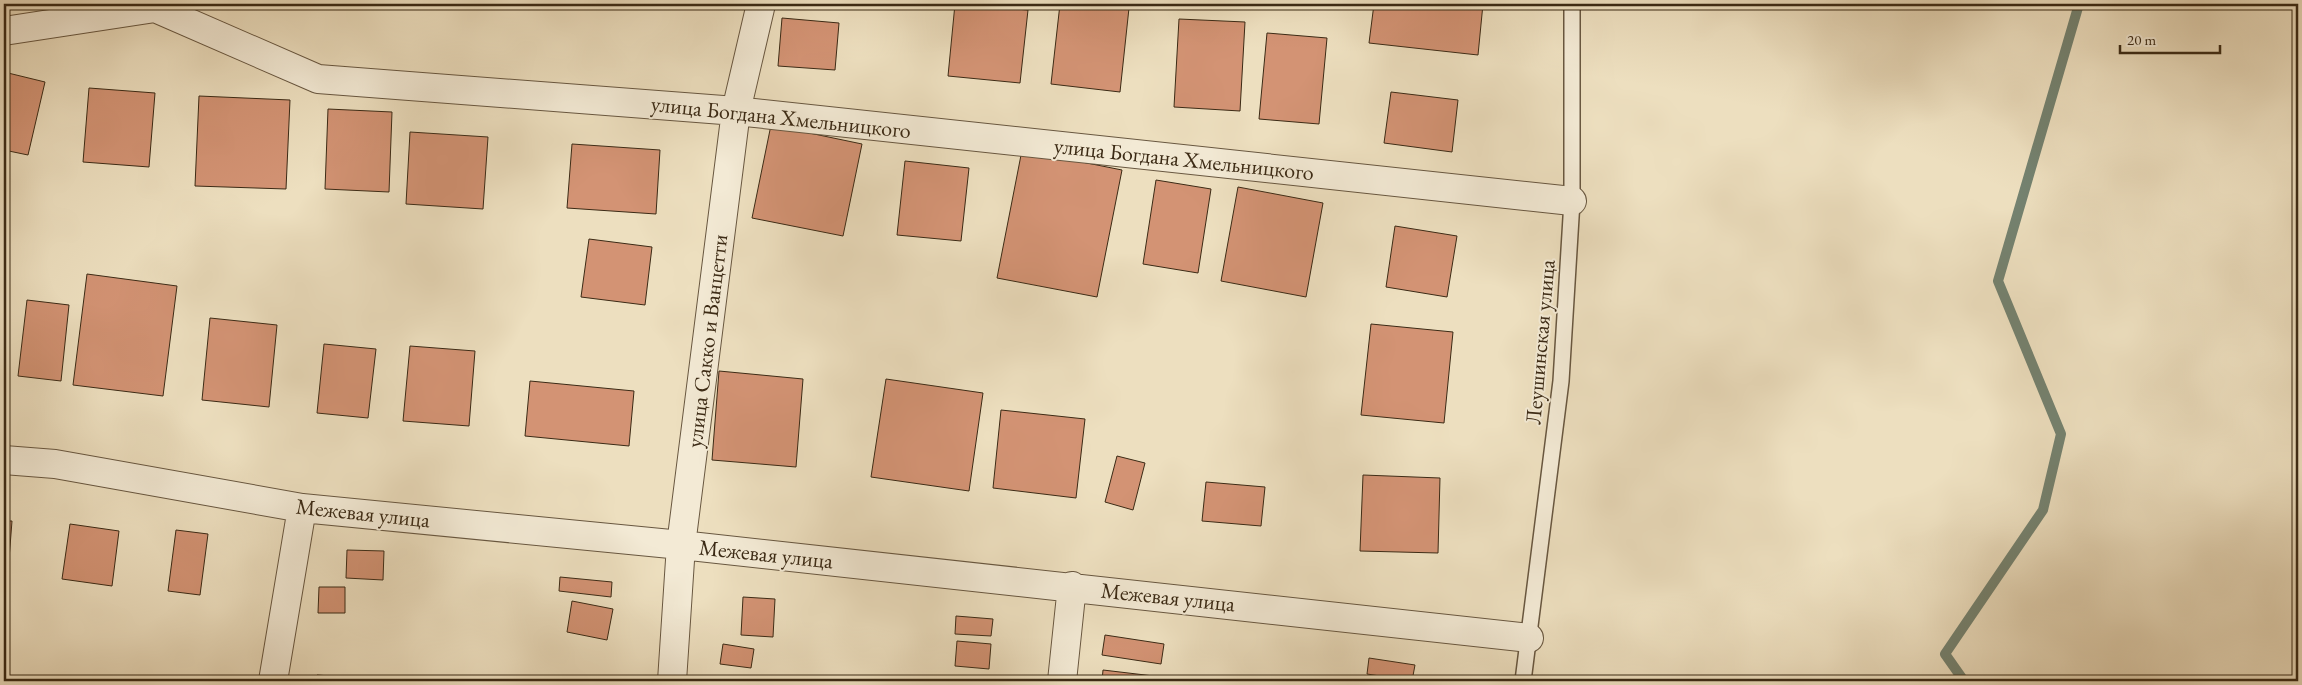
<svg xmlns="http://www.w3.org/2000/svg" width="2302" height="685" viewBox="0 0 2302 685" font-family="'EB Garamond',serif">
<style>
.lines{fill:none;stroke-linecap:round;stroke-linejoin:round}
.stream{stroke:#748270;stroke-width:10}
.building{fill:#d39374;stroke:#3b2a15}
.service-casing{stroke:#685740;stroke-width:18}
.minor-casing{stroke:#685740;stroke-width:30}
.service{stroke:#f3ead5;stroke-width:15}
.minor{stroke:#f3ead5;stroke-width:28}
.labels{text-anchor:middle;dominant-baseline:central;stroke-width:4;stroke-linejoin:round;paint-order:stroke}
.street-label{font-size:22px;fill:#3b2a15;stroke:#f3ead5}
</style>
<rect width="100%" height="100%" fill="#eddfbf"/>
<filter id="stains"><feTurbulence type="fractalNoise" baseFrequency=".004" numOctaves="4"/><feColorMatrix values="0 0 0 0 .2 0 0 0 0 .09 0 0 0 0 .02 0 0 0 .5 -.17"/></filter>
<radialGradient id="worn" r=".72"><stop offset=".6" stop-color="#630" stop-opacity="0"/><stop offset="1" stop-color="#630" stop-opacity=".3"/></radialGradient>
<g class="lines">
<!-- stream -->
<path class="stream" d="M1964,681L1945,654L2043,510L2061,434L1998,281L2079,4"/>
</g>
<!-- building -->
<path class="building" d="M955,4L1028,10L1020,83L948,76Z
M1060,4H1094L1129,8L1120,92L1051,84Z
M1374,4H1483L1478,55L1369,43Z
M782,18L839,23L835,70L778,66Z
M1179,19L1245,22L1240,111L1174,107Z
M1267,33L1327,38L1319,124L1259,119Z
M4,72L45,82L28,155L4,150Z
M89,88L155,93L149,167L83,162Z
M1391,92L1458,100L1452,152L1384,143Z
M199,96L290,100L286,189L195,186Z
M328,109L392,112L389,192L325,189Z
M771,125L862,144L843,236L752,218Z
M410,132L488,137L483,209L406,204Z
M572,144L660,150L656,214L567,208Z
M1022,150L1122,170L1097,297L997,278Z
M905,161L969,168L961,241L897,235Z
M1156,180L1211,189L1198,273L1143,264Z
M1238,187L1323,203L1306,297L1221,281Z
M1395,226L1457,236L1447,297L1386,287Z
M589,239L652,247L645,305L581,297Z
M87,274L177,286L163,396L73,385Z
M27,300L69,305L61,381L18,376Z
M210,318L277,325L269,407L202,400Z
M1371,324L1453,332L1444,423L1361,415Z
M324,344L376,349L368,418L317,413Z
M410,346L475,351L469,426L403,421Z
M719,371L803,379L796,467L712,460Z
M886,379L983,393L969,491L871,477Z
M530,381L634,391L629,446L525,436Z
M1001,410L1085,419L1076,498L993,488Z
M1117,456L1145,463L1133,510L1105,502Z
M1363,475L1440,478L1438,553L1360,551Z
M1206,482L1265,487L1261,526L1202,521Z
M4,521H12L8,572L4,571Z
M70,524L119,531L112,586L62,579Z
M176,530L208,534L200,595L168,591Z
M347,550L384,551L383,580L346,578Z
M560,577L612,582L611,597L559,591Z
M319,587H345V613H318Z
M743,597L775,599L773,637L741,635Z
M572,601L613,609L607,640L567,632Z
M956,616L993,619L991,636L955,634Z
M1105,635L1164,644L1161,664L1102,655Z
M957,641L991,644L989,669L955,666Z
M723,644L754,649L751,668L720,664Z
M1369,658L1415,665L1412,681L1367,674Z
M1103,670L1162,677V681H1102Z
M317,675L397,681H316Z"/>
<g class="lines">
<!-- service casing -->
<g class="service-casing">
<path id="service" d="M1523,681L1561,381L1572,201V4"/>
</g>
<!-- minor casing -->
<g class="minor-casing">
<path id="minor" d="M4,31L155,8L318,79L736,111L1572,201
M4,460L55,464L302,508L681,545L1529,638
M273,681L302,508
M672,681L681,545L736,111L761,4
M1062,681L1072,586"/>
</g>
<!-- service -->
<use href="#service" class="service"/>
<!-- minor -->
<use href="#minor" class="minor"/>
</g>
<g class="labels">
<!-- street labels -->
<g class="street-label">
<text transform="translate(781 117) rotate(6)">улица Богдана Хмельницкого</text>
<text transform="translate(1184 159) rotate(6)">улица Богдана Хмельницкого</text>
<text transform="translate(707 341) rotate(-83)">улица Сакко и Ванцетти</text>
<text transform="translate(1540 342) rotate(-85)">Леушинская улица</text>
<text transform="translate(363 513) rotate(6)">Межевая улица</text>
<text transform="translate(766 554) rotate(6)">Межевая улица</text>
<text transform="translate(1168 597) rotate(6)">Межевая улица</text>
</g>
</g>
<!-- margin -->
<rect width="2302" height="685" fill="none" stroke="#eddfbf" stroke-width="20"/>
<rect x="5" y="5" width="2292" height="675" fill="none" stroke="#3b2a15" stroke-width="2.5"/>
<rect x="10" y="10" width="2282" height="665" fill="none" stroke="#3b2a15"/>
<!-- scale -->
<path d="M2120 45v8h100v-8" fill="none" stroke="#3b2a15" stroke-width="2.5"/>
<text x="2127" y="45" font-size="15" fill="#3b2a15" stroke="#f3ead5" stroke-width="4" paint-order="stroke">20 m</text>
<rect width="100%" height="100%" filter="url(#stains)"/>
<rect width="100%" height="100%" fill="url(#worn)"/>
</svg>
